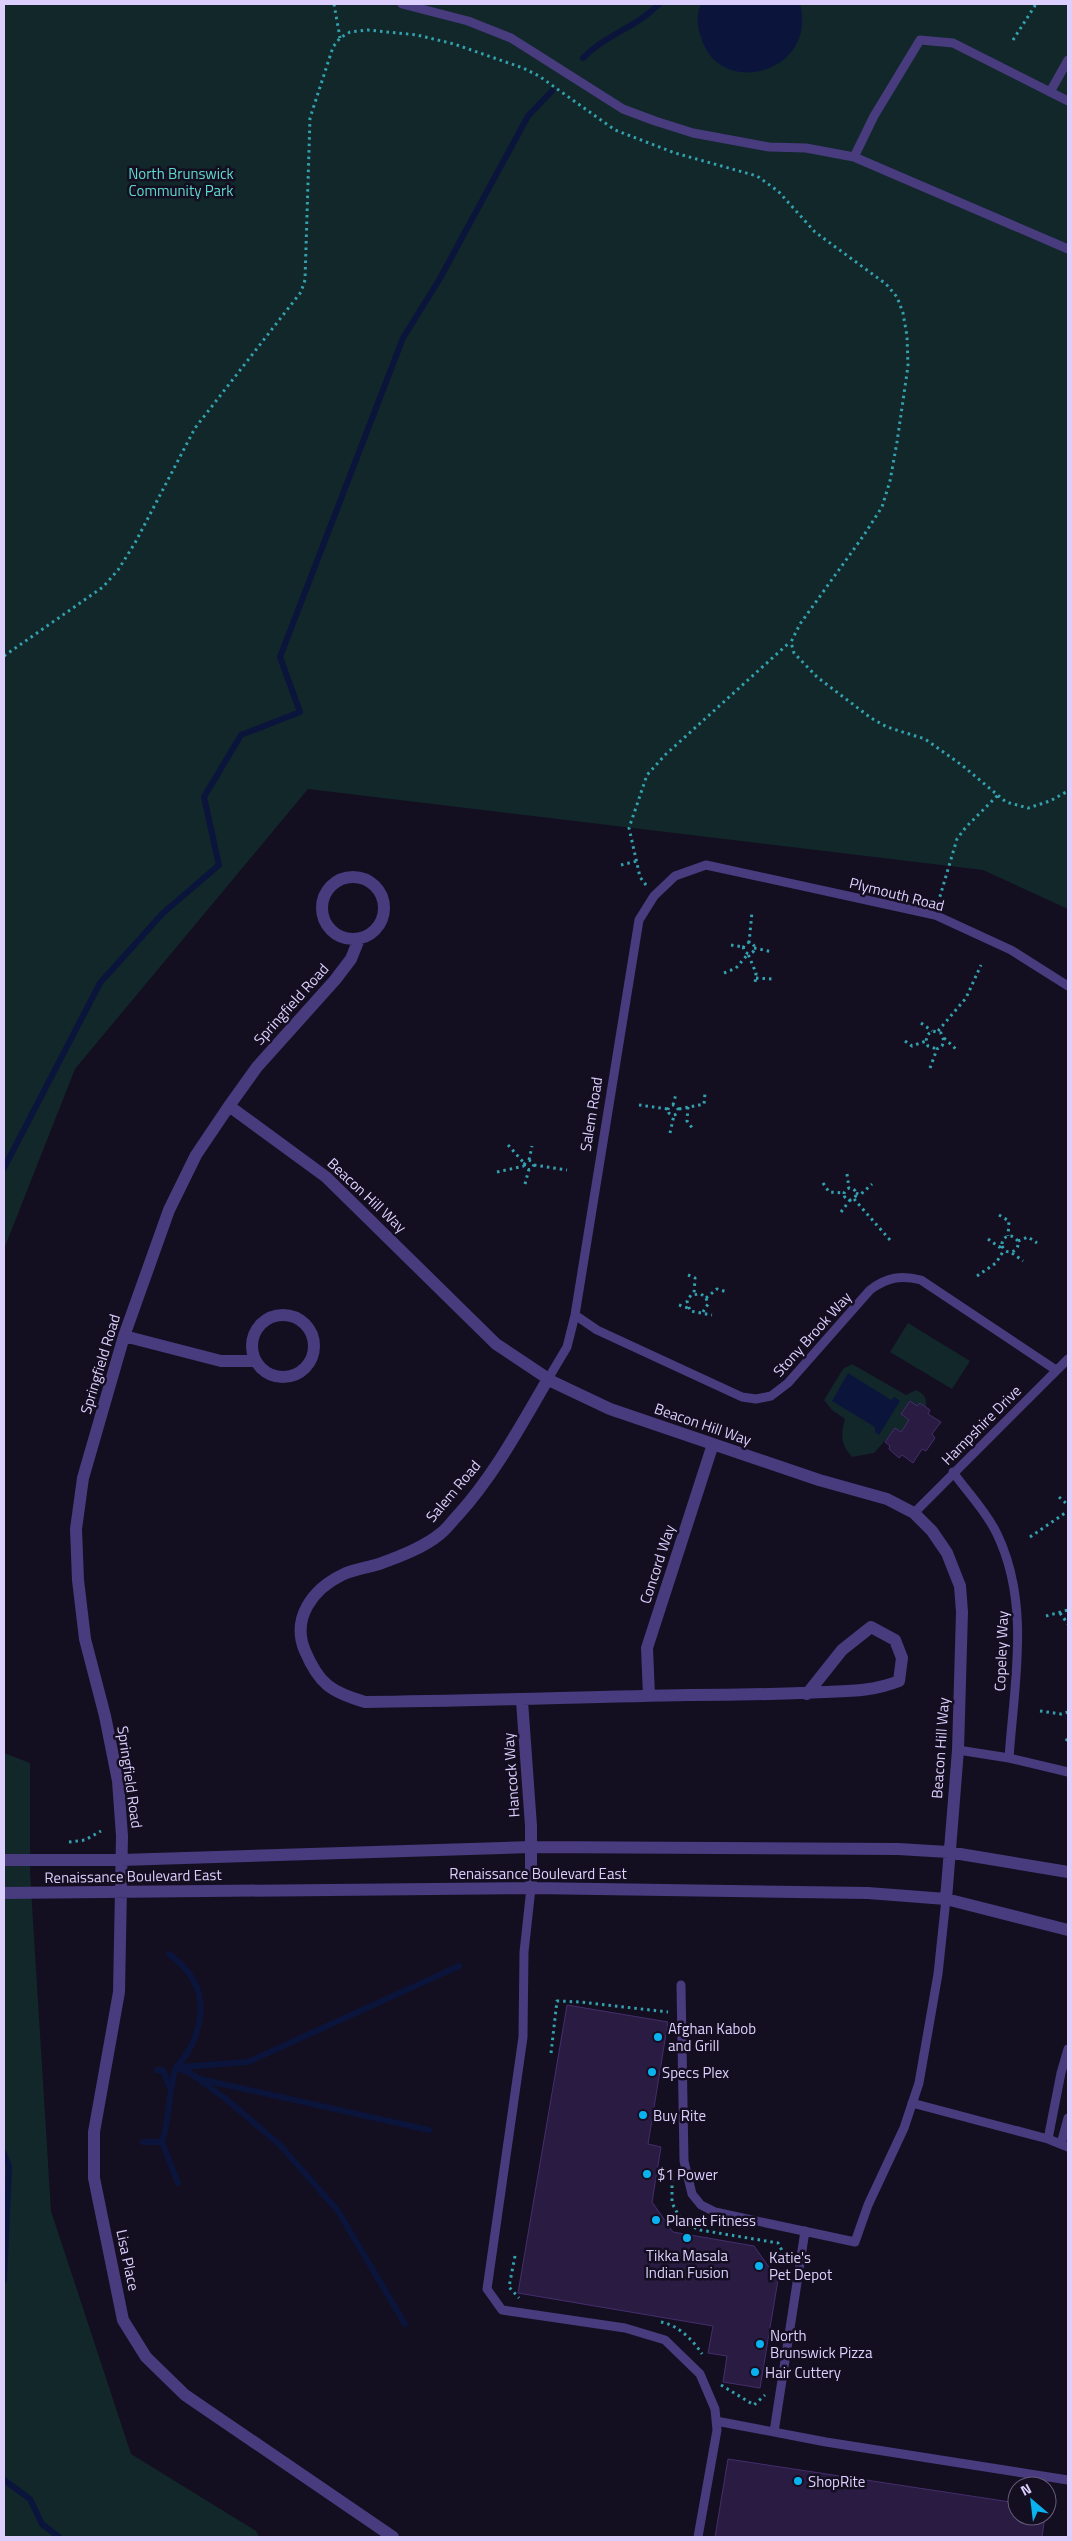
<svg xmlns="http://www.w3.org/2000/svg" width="1072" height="2541" viewBox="0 0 1072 2541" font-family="'Titillium Web',sans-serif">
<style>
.green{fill:#11272a}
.water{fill:#0b153c}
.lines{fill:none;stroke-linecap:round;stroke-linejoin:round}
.stream{stroke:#0b153c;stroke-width:6}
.building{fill:#291b41;stroke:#442e6c}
.path{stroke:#33a1ae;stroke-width:3;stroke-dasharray:2.5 4;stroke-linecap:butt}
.service{stroke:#483b7e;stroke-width:9}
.minor{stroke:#483b7e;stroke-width:12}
.poi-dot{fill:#0ab3ef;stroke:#140e21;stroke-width:2}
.labels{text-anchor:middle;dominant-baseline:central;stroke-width:5;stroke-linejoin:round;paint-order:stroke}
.park-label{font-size:15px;fill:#5fdacf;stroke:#140e21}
.street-label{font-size:15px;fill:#dccffd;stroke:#140e21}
.poi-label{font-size:15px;fill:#dccffd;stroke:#140e21;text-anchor:start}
</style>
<rect width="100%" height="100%" fill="#140e21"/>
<!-- green -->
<path class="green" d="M4,4H1068V909L983,870L308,789L75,1069L4,1249Z
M908,1323L970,1361L952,1389L890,1352Z
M852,1364L906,1395L916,1390C924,1394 927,1397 926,1407L921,1403L917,1406L910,1401L901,1414L909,1420L901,1432L895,1429L874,1453L852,1457C841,1444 840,1436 845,1419L832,1410L824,1400L843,1369Z
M4,1753L30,1763V1872L51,2211L131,2454L256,2531L259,2537H4Z"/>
<!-- water -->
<path class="water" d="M701,4H800C818,73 719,100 701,37C697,26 696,15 701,4Z
M848,1373L891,1400L895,1397L900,1401L879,1435L875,1432V1427L832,1401Z"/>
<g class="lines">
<!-- stream -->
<path class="stream" d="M583,58C605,35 637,27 659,4
M4,1168L100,983L163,913L219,865L204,797L241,735L300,712L280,657L403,338L439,280L528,116L552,91
M169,1954C181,1963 193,1975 198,1991C206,2016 194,2050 176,2067
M179,2067L248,2062L459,1966
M157,2070H163L169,2086
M200,2079L429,2130
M143,2142H162C170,2118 168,2092 176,2067L190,2073L226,2099L280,2145L338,2211L405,2324
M162,2142L178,2183
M4,2153L9,2166L4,2280
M4,2480L30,2499L42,2524L59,2537"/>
</g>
<!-- building -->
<path class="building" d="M910,1401L917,1406L920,1403L930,1410L928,1414L941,1422L932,1434L935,1438L926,1451L922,1449L913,1463L902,1455L899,1458L889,1449L890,1446L885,1442L895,1428L901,1432L909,1420L901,1414Z
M567,2005L668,2022L648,2144L661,2147L652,2202L673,2232L754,2246L778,2280L760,2388L723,2382L727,2356L708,2353L713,2326L518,2293Z
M728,2459L1017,2503V2516H1045L1042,2537H715Z"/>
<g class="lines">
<!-- path -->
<path class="path" d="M334,4L340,38
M1013,40L1036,4
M4,656L103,587L118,570L135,543L195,428L301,292L305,280L310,118L333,47L340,38L350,32L368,30L417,35L454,44L523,68L539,76L615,130L675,153L757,176L778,191L815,232L886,284L897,297L903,313L907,336L908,366L897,442L890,481L882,507L864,535L800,624L791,642L794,653L817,677L871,718L887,727L925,739L963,766L1006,802L1028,808L1050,801L1068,791
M621,865L637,861
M646,885L640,877L629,828L647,775L665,755L790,642
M938,903L957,839L966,827L998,795
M743.5 948a5.5 5.5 0 1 1 11 0a5.5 5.5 0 1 1-11 0Z
M749,943L752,912
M731,945L743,947
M754,948L773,952
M724,973L736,968L748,954L756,973L755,984
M756,978L772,979
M921,1023L932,1031
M938,1031L966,998L981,965
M944,1038L957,1050
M905,1041L912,1046L926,1041
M930,1068L937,1049L942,1046L944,1041L941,1033L932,1031C926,1035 925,1040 928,1046L937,1049
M668 1110a5 5 0 1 1 10 0a5 5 0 1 1-10 0Z
M639,1105L668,1109
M673,1105L676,1094
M688,1107L687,1121L693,1129
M679,1109L704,1104L705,1093
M670,1133L674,1115
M508,1145L524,1163
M529,1160L532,1146
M524.5 1165a4.5 4.5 0 1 1 9 0a4.5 4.5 0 1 1-9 0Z
M534,1165L567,1170
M497,1172L524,1166
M847,1174L849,1188
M823,1183L829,1192L844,1193
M525,1184L529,1169
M844 1194a6 6 0 1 1 12 0a6 6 0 1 1-12 0Z
M856,1193L860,1195L872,1184
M854,1199L890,1240
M841,1212L850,1200
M999,1215L1009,1221L1008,1236
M1002 1244a8 8 0 1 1 16 0a8 8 0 1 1-16 0Z
M988,1239L999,1247L1002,1246
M1018,1241L1028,1237L1037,1243
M1012,1253L1023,1261
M688,1275L695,1278L694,1294
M977,1276L996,1263L1004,1250
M706,1298L717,1289L727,1292
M679,1305L688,1308
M703,1312L708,1304L706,1298L701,1294L691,1295L687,1301L690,1311L712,1315
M1059,1497L1068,1505
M1030,1537L1068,1511
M1060,1613L1068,1624
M1046,1616L1068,1610
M1040,1711L1061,1714L1068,1712
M1066,1741L1068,1738
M69,1842L85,1840L101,1831
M551,2053L557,2001L581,2002L668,2012
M672,2179V2203L682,2222L700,2230L778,2243L786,2258
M515,2256L509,2287L519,2298
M661,2322C678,2325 693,2340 702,2354
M721,2385L754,2405L765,2395"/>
<!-- service -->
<path class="service" d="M402,4L468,21L511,38L623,109L655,121L693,133L769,147L806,148L854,157L1068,249
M1050,92L1068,60
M854,157L874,116L920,40L953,43L1068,101
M575,1315L597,1330L742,1397L756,1399L771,1396L788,1383L870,1290C887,1277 901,1275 921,1280L1056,1370
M548,1379L567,1347L575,1315L639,920L654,896L675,876L706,865L935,915L1011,950L1068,986
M953,1472C967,1492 987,1512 997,1534C1031,1604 1014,1684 1009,1758
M914,1513L1068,1359
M958,1750L1009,1758L1068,1772
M531,1888L524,1952L523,2037L487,2289L502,2310L625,2328L665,2340L700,2374L715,2409L717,2430L698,2537
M681,1985L684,2161L692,2194L701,2205L715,2212L855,2242L868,2205L904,2128L919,2083L938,1974L946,1899
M912,2103L1048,2139L1068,2147
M1048,2139L1061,2073L1068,2049
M1061,2144L1068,2118
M716,2421L826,2442L1068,2480
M774,2432L805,2231"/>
<!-- minor -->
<path class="minor" d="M322 908a31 31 0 1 1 62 0a31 31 0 1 1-62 0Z
M359,939L351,959L335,980L257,1067L229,1106L196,1155L169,1210L124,1336L83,1478L76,1529L78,1580L85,1639L105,1716L118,1781L122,1836L119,1992L94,2132V2178L123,2320L146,2357L185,2395L393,2537
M229,1106L326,1177L496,1344L553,1382L610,1409L819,1480L887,1499L914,1513L932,1531L947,1553L960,1586L962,1612L958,1750L946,1899
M252 1346a31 31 0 1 1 62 0a31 31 0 1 1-62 0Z
M124,1336L221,1361H256
M548,1379C521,1425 495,1474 458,1515C452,1521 447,1529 440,1534C423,1548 399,1557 379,1564C367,1568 354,1569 342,1575C313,1589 291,1618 305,1651C319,1684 331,1692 365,1702C473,1701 581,1697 689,1695C735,1695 780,1694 825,1692C852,1691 874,1691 899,1681L902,1658L895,1640L871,1627L842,1650L807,1694
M649,1696L647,1648L713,1444
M522,1701L531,1826V1888
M4,1860H121L531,1847L898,1849L948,1852L1068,1872
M4,1893L531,1888L868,1893L946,1899L1068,1930"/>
</g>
<!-- markers -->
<g class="poi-dot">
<circle cx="658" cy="2037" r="5"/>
<circle cx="652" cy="2072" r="5"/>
<circle cx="643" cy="2115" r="5"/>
<circle cx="647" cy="2174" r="5"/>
<circle cx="656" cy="2220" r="5"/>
<circle cx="687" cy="2238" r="5"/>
<circle cx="759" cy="2266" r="5"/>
<circle cx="760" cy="2344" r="5"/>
<circle cx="755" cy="2372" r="5"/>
<circle cx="798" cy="2481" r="5"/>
</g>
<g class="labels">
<!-- park labels -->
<g class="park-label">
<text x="181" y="173">North Brunswick<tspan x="181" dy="17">Community Park</tspan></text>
</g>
<!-- street labels -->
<g class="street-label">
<text transform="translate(897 894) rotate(14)">Plymouth Road</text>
<text transform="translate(291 1004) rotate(-48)">Springfield Road</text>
<text transform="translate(591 1114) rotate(-81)">Salem Road</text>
<text transform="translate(367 1195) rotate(43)">Beacon Hill Way</text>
<text transform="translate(812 1334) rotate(-48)">Stony Brook Way</text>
<text transform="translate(100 1364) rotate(-73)">Springfield Road</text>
<text transform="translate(703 1424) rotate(19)">Beacon Hill Way</text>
<text transform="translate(981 1425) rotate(-45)">Hampshire Drive</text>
<text transform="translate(453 1491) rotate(-50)">Salem Road</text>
<text transform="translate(657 1564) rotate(-72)">Concord Way</text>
<text transform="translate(1001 1651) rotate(-88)">Copeley Way</text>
<text transform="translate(940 1748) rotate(-86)">Beacon Hill Way</text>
<text transform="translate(511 1775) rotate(-94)">Hancock Way</text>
<text transform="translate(130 1777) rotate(82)">Springfield Road</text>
<text x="538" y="1873">Renaissance Boulevard East</text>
<text transform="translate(133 1876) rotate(-1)">Renaissance Boulevard East</text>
<text transform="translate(128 2260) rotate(78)">Lisa Place</text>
</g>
<!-- poi labels -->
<g class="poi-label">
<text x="668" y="2028">Afghan Kabob<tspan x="668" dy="17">and Grill</tspan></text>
<text x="662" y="2072">Specs Plex</text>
<text x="653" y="2115">Buy Rite</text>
<text x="657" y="2174">$1 Power</text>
<text x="666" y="2220">Planet Fitness</text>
<text x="687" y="2255" text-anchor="middle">Tikka Masala<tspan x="687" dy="17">Indian Fusion</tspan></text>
<text x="769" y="2257">Katie's<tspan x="769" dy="17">Pet Depot</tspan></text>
<text x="770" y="2335">North<tspan x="770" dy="17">Brunswick Pizza</tspan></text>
<text x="765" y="2372">Hair Cuttery</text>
<text x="808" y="2481">ShopRite</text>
</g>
</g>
<!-- border -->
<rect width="1072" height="2541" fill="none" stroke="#dccffd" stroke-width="10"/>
<!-- north arrow -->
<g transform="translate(1032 2501) rotate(332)"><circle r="24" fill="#140e21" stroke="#645b79"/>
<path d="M0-4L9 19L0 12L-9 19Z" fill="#0ab3ef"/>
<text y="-8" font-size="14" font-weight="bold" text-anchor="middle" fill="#dccffd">N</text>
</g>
</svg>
